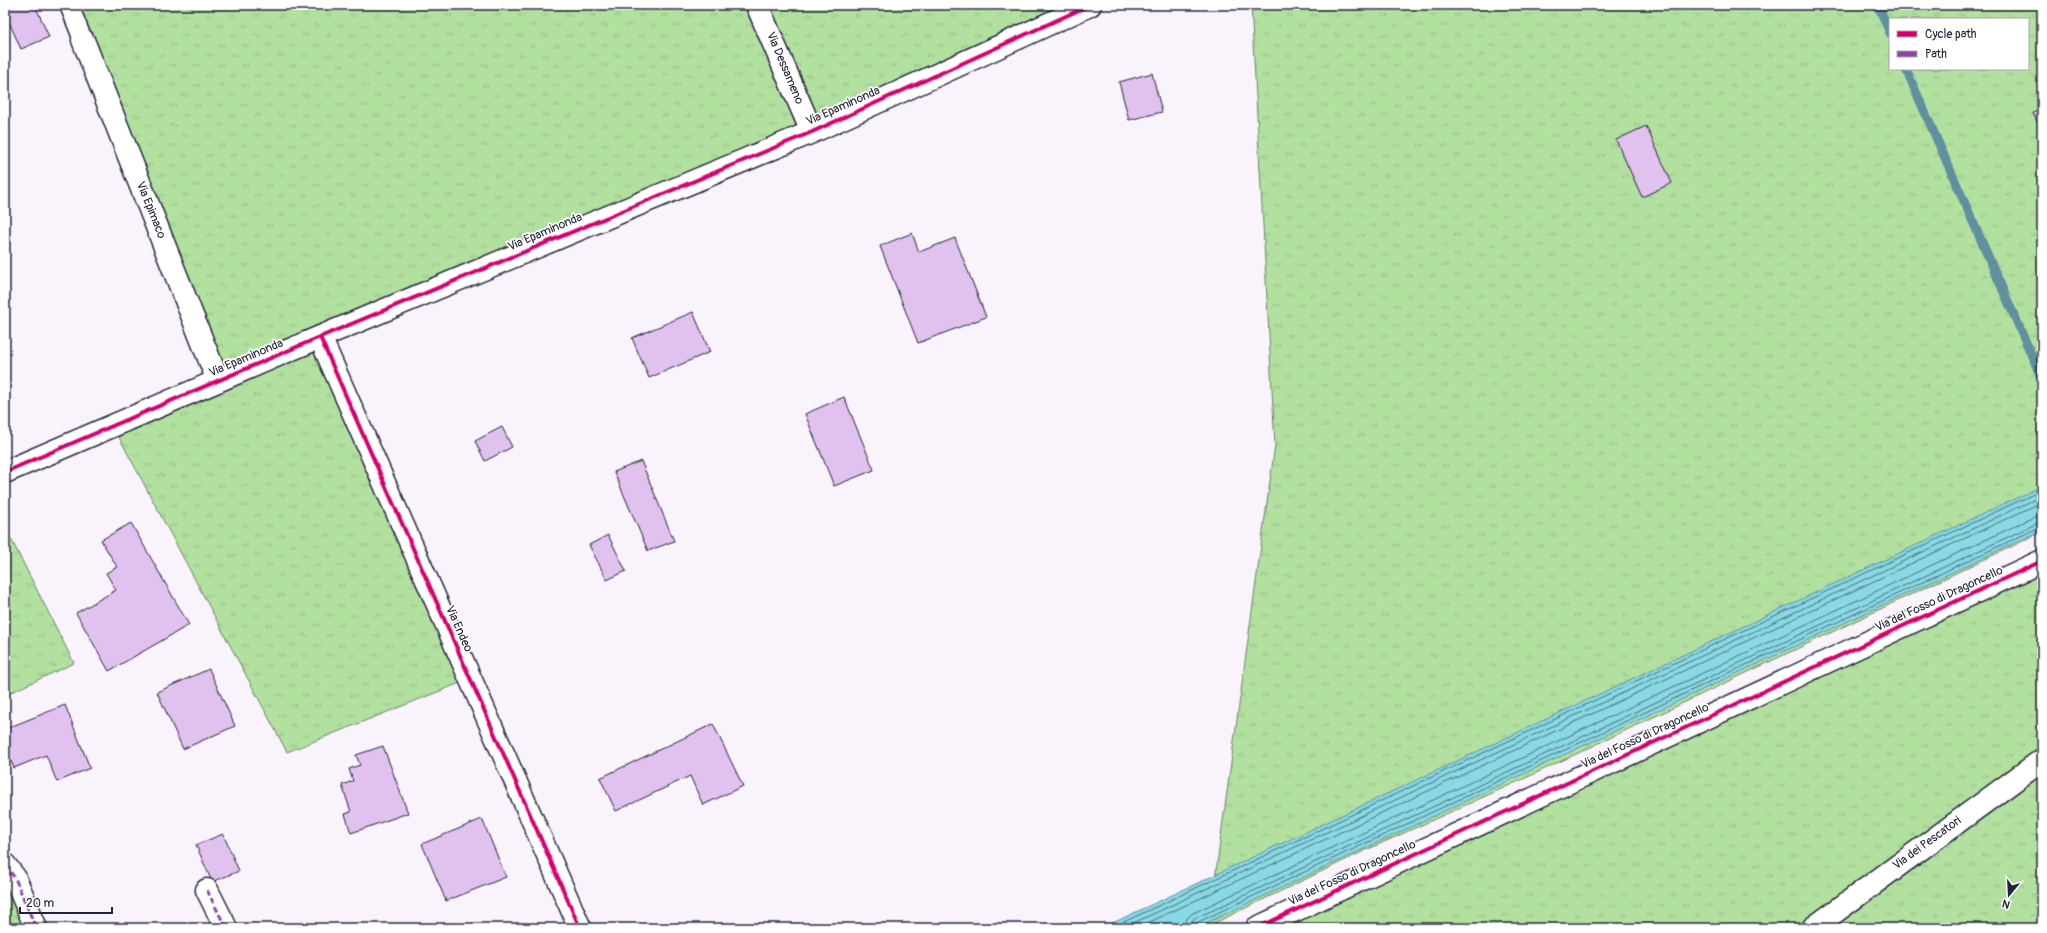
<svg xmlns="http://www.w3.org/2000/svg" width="2047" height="933" viewBox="0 0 2047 933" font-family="Pangolin,sans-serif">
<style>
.grass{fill:url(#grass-tufts);stroke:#6a816d;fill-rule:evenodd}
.water{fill:#88d9e3;stroke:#5f90a0}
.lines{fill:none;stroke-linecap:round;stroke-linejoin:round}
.shore{stroke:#4b6b7e;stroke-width:1}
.stream{stroke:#5f90a0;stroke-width:9}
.building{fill:#e1c1ee;stroke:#22223b}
.lane-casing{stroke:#22223b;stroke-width:21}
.street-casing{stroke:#22223b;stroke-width:25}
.secondary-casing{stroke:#22223b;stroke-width:25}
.lane{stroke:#fff;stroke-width:18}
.street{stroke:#fff;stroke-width:22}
.secondary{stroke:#fff;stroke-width:22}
.quiet{stroke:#8e44ad;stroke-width:3;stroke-dasharray:6 3;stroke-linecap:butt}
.cycleway-casing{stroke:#fff;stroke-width:6}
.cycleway{stroke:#d6006c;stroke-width:4}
.labels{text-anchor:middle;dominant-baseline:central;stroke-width:3.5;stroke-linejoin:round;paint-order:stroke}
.street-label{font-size:12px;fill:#22223b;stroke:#fff}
</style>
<defs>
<pattern id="grass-tufts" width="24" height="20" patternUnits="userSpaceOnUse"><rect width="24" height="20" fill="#b2e09f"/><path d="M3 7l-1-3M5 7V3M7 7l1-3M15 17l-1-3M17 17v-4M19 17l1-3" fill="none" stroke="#99c08a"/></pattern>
</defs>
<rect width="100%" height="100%" fill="#f9f3fc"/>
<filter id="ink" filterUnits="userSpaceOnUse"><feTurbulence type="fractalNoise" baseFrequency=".025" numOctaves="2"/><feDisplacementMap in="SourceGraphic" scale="8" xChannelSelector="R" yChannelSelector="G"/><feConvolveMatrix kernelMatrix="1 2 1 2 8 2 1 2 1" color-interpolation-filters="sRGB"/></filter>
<g filter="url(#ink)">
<!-- grass -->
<path class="grass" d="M69,5H1088L320,337L470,679L287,752L113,426L218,381Z
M1251,5H2042V532L1532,775L1362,852L1204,928H1199L1213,893L1275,445ZM1890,19H2028V69H1890Z
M5,527L74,663L5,695Z
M2042,561V928H1258Z
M5,848L15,878L41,928H5Z"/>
<!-- water -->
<path class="water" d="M2042,486V530L1196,928H1102Z"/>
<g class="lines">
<!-- shore -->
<path class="shore" d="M1111,928L2042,490
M1123,928L2042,496
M1137,928L2042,502
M1184,928L1186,919L1193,913L2034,517L2042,515
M1190,928L1192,922L1196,918L2042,521
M1195,928L1198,922L2042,526"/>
<!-- stream -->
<path class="stream" d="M1878,5L1890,33
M1906,69L2042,379"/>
</g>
<!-- building -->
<path class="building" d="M5,5H35L49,37L21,49L5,13Z
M1152,73L1162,112L1129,120L1119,82Z
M2042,109V132L2033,113Z
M1646,126L1672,183L1642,197L1616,140Z
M912,233L919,252L955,238L986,317L918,343L880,246Z
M693,312L710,352L649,378L632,338Z
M844,397L874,470L834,486L805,414Z
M502,427L512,447L485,461L475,441Z
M641,461L674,541L648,551L614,472Z
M131,523L189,625L109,671L76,613L116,590L106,573L117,567L101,540Z
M608,535L626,571L607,580L589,545Z
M209,669L235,726L183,749L157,692Z
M65,705L90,768L57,782L46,755L14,768L5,747V729Z
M713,724L743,786L703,805L690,776L616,811L600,778Z
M383,746L408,813L351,833L345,814L351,812L342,785L353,781L349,769L360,765L356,755Z
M482,819L506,877L446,901L422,844Z
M223,834L239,871L212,882L196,845Z"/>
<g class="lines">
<!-- lane casing -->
<g class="lane-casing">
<path id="lane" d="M69,5L83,40"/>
</g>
<!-- street casing -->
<g class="street-casing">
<path id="street" d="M757,5L812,132
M83,40L218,381
M320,337L580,928
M5,472L320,337L812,132L1090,5
M5,865L15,878L36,928
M207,890L226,928"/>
</g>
<!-- secondary casing -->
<g class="secondary-casing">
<path id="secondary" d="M1257,928L2042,561
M1813,928L2042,760"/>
</g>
<!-- lane -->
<use href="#lane" class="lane"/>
<!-- street -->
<use href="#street" class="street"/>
<!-- secondary -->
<use href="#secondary" class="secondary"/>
<!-- quiet -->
<path class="quiet" d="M5,865L15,878L36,928
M207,890L226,928"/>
<!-- cycleway casing -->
<g class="cycleway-casing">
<path id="cycleway" d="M320,337L580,928
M5,472L320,337L812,132L1090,5
M1257,928L2042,561"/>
</g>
<!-- cycleway -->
<use href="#cycleway" class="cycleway"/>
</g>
</g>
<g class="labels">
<!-- street labels -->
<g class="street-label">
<text transform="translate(785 68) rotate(67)">Via Dessameno</text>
<text transform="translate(843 106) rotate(-24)">Via Epaminonda</text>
<text transform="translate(151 210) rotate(68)">Via Epimaco</text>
<text transform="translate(545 232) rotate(-23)">Via Epaminonda</text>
<text transform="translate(246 358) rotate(-23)">Via Epaminonda</text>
<text transform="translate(1939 599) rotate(-25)">Via del Fosso di Dragoncello</text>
<text transform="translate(459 629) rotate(66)">Via Endeo</text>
<text transform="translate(1645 736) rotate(-25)">Via del Fosso di Dragoncello</text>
<text transform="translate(1927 843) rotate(-36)">Via dei Pescatori</text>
<text transform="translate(1352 873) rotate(-25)">Via del Fosso di Dragoncello</text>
</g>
</g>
<!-- margin -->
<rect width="2047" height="933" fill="none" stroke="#fff" stroke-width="20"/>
<rect x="10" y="10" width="2027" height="913" fill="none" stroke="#22223b" stroke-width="1.5" filter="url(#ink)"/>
<!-- legend -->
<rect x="1889" y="18" width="140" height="52" fill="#ffffff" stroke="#a7a7b1"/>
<rect x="1897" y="31" width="20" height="6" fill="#d6006c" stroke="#a7a7b1"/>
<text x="1925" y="38" font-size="12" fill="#22223b">Cycle path</text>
<rect x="1897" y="51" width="20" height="6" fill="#8e44ad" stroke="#a7a7b1"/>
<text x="1925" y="58" font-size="12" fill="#22223b">Path</text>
<!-- north arrow -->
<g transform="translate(2009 895) rotate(198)" stroke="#ffffff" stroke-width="3" paint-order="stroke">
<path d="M0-3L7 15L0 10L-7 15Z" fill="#22223b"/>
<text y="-6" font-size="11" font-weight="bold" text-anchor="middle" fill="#22223b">N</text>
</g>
<!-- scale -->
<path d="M20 907v6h92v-6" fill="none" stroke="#22223b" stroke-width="2"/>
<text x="26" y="907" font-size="12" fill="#22223b" stroke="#ffffff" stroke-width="3" paint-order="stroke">20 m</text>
</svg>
